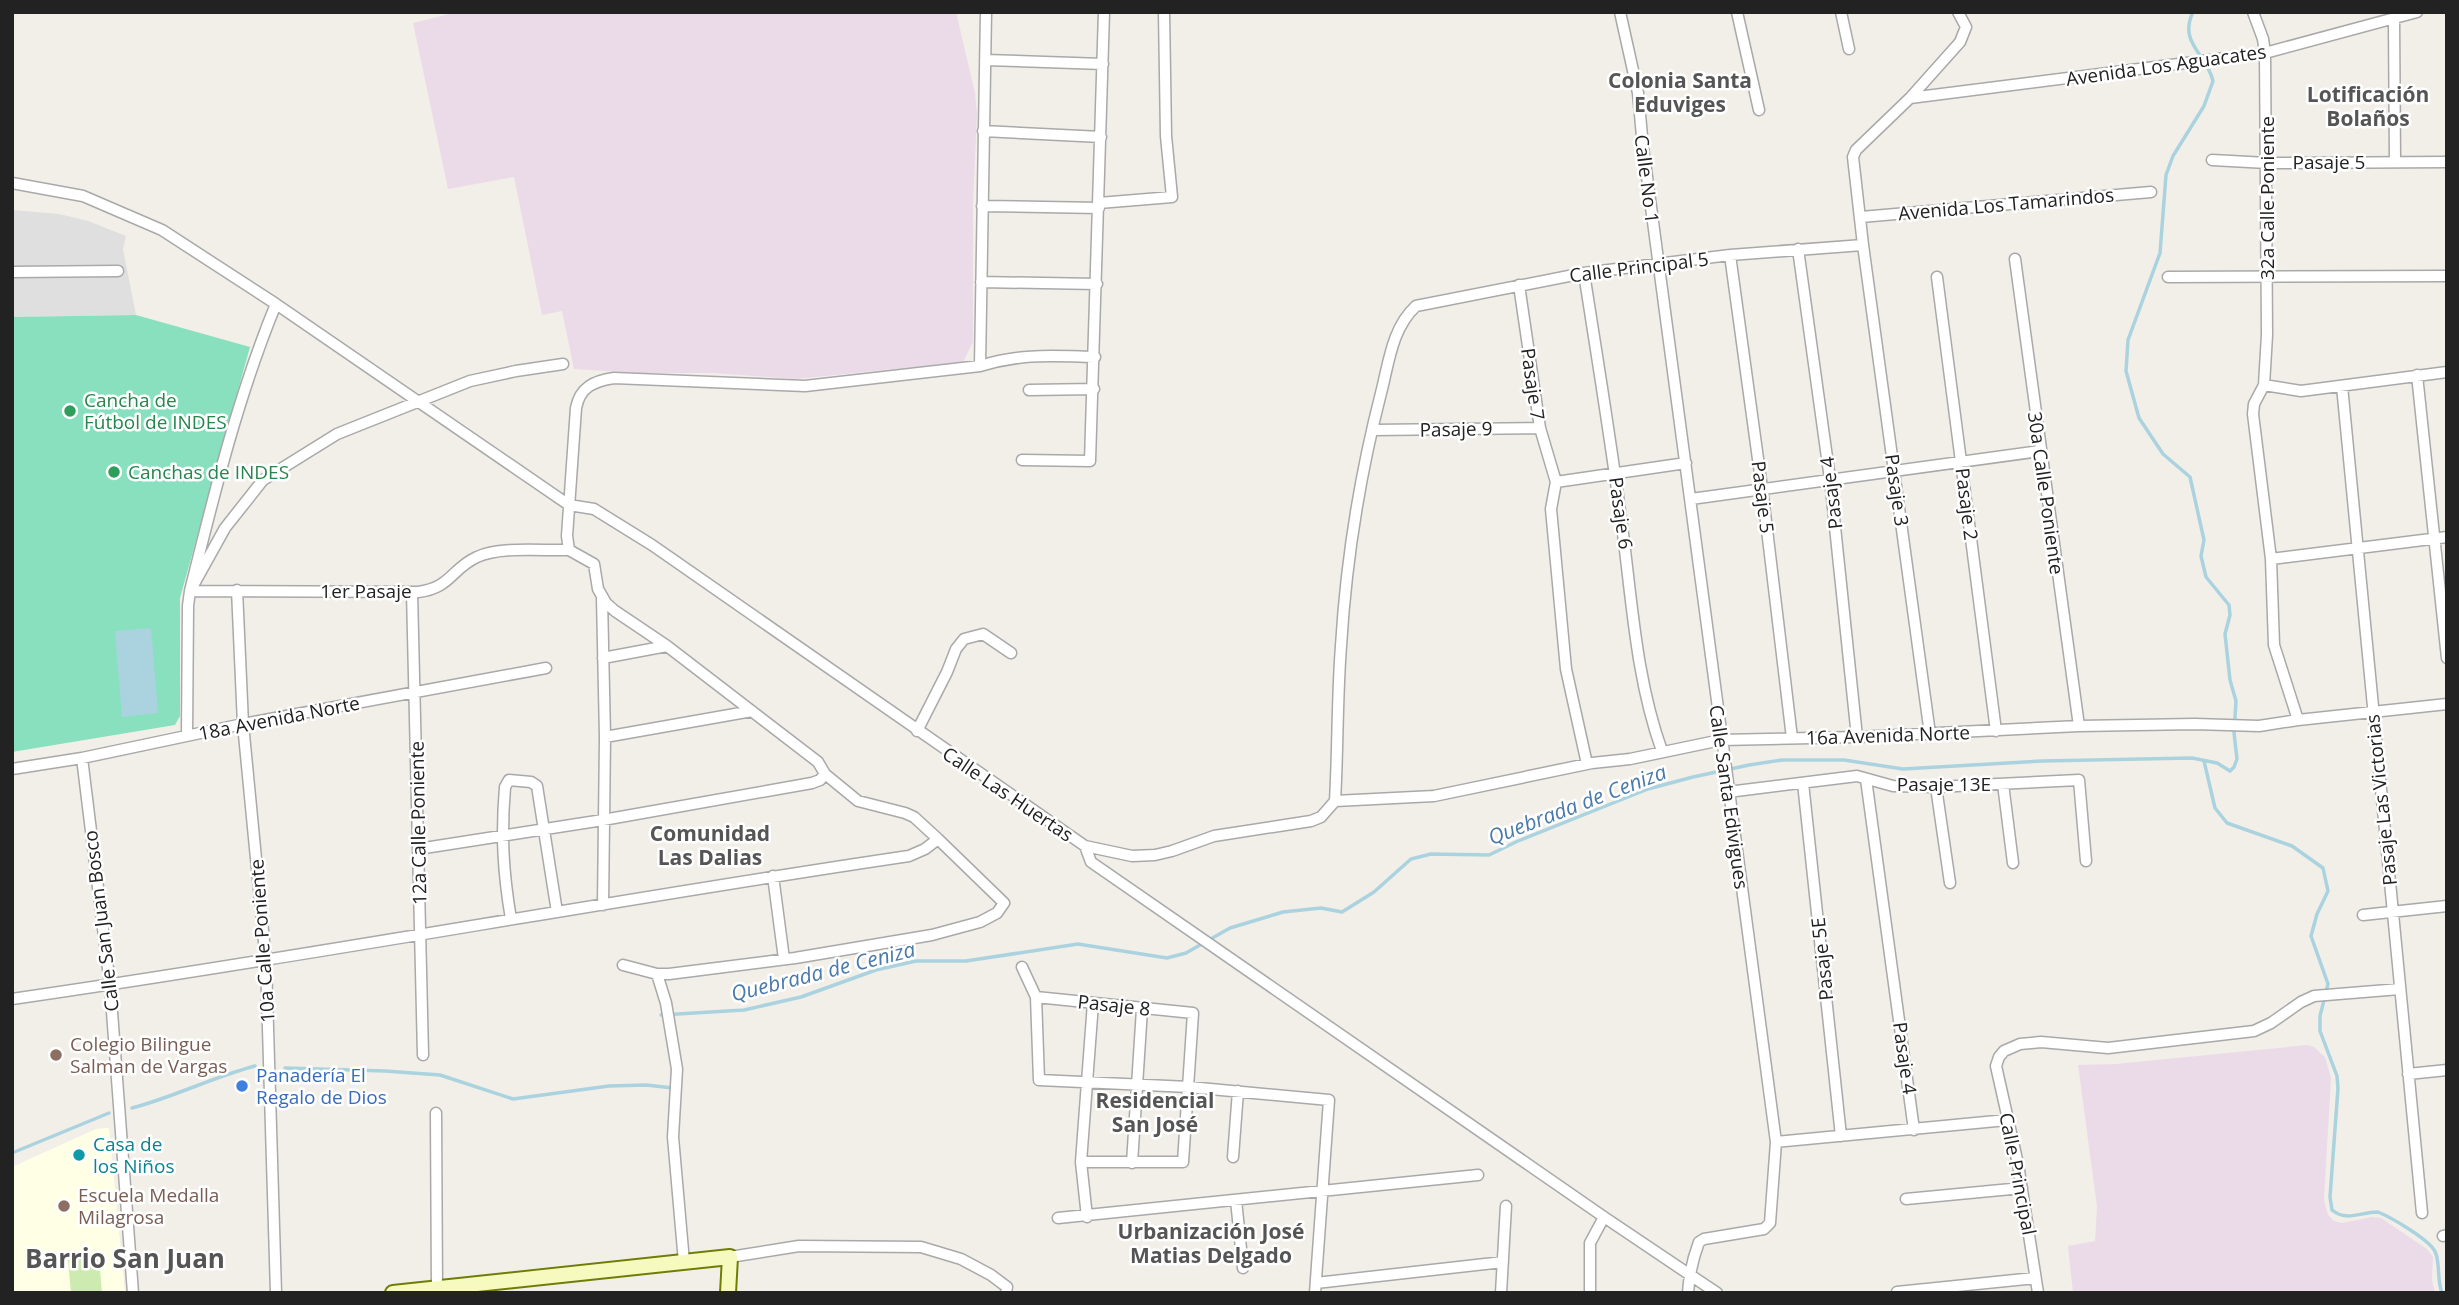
<svg xmlns="http://www.w3.org/2000/svg" width="2459" height="1305" viewBox="0 0 2459 1305" font-family="'Open Sans',sans-serif">
<style>
.residential{fill:#e0dfdf}
.industrial{fill:#ebdbe8}
.education{fill:#ffffe5}
.grass{fill:#cdebb0}
.pitch{fill:#88e0be}
.water{fill:#aad3df}
.lines{fill:none;stroke-linecap:round;stroke-linejoin:round}
.stream{stroke:#aad3df;stroke-width:3.5}
.street-casing{stroke:#a9a9a9;stroke-width:13}
.secondary-casing{stroke:#707d05;stroke-width:18}
.street{stroke:#fff;stroke-width:10}
.secondary{stroke:#f7fabf;stroke-width:14}
.leisure-dot{fill:#2e9e5b;stroke:#fff;stroke-width:2.5}
.education-dot{fill:#8d6e63;stroke:#fff;stroke-width:2.5}
.shop-dot{fill:#3f7fe0;stroke:#fff;stroke-width:2.5}
.culture-dot{fill:#0f9aa8;stroke:#fff;stroke-width:2.5}
.labels{text-anchor:middle;dominant-baseline:central;stroke-width:5;stroke-linejoin:round;paint-order:stroke}
.street-label{font-size:19px;fill:#222;stroke:#fff}
.leisure-label{font-size:19px;fill:#27864d;stroke:#fff;text-anchor:start}
.education-label{font-size:19px;fill:#785e54;stroke:#fff;text-anchor:start}
.shop-label{font-size:19px;fill:#366cbe;stroke:#fff;text-anchor:start}
.culture-label{font-size:19px;fill:#0d838f;stroke:#fff;text-anchor:start}
.neighbourhood-label{font-size:21px;font-weight:bold;fill:#555;stroke:#fff}
.water-label{font-size:21px;font-style:italic;fill:#4a7aab;stroke:#fff}
.district-label{font-size:26px;font-weight:bold;fill:#555;stroke:#fff}
</style>
<rect width="100%" height="100%" fill="#f2efe9"/>
<!-- residential -->
<path class="residential" d="M12,210L59,214L88,221L126,236L123,249L136,315L12,317Z"/>
<!-- industrial -->
<path class="industrial" d="M457,12H956L975,93L977,114L973,204V342L963,362L796,379L713,373H639L574,369L562,311L542,315L514,177L448,189L413,23Z
M2307,1045L2314,1047L2325,1057L2331,1078L2324,1200L2328,1215L2334,1221L2342,1223L2372,1217L2381,1218L2427,1249L2433,1257L2432,1280L2435,1293H2073L2068,1246L2095,1241L2097,1207L2078,1065L2116,1064Z"/>
<!-- education -->
<path class="education" d="M109,1128L125,1293H12V1167L96,1129Z"/>
<!-- grass -->
<path class="grass" d="M99,1257L102,1293H71L68,1260Z"/>
<!-- pitch -->
<path class="pitch" d="M136,315L250,347L180,598V716L175,725L12,752V317Z"/>
<!-- water -->
<path class="water" d="M151,628L158,713L122,717L115,631Z"/>
<g class="lines">
<!-- stream -->
<path class="stream" d="M2204,761L2215,808L2227,823L2292,846L2323,868L2328,891L2317,914L2311,936L2328,984L2320,1016V1031L2337,1076L2338,1088L2330,1197L2332,1210C2347,1222 2360,1212 2378,1212C2390,1217 2433,1241 2436,1254C2440,1266 2437,1280 2442,1293
M661,1015L744,1010L801,997L876,970L916,961H966L1078,944L1167,958L1186,953L1230,928L1283,912L1321,908L1342,912L1374,892L1411,859L1431,854L1489,855L1518,841L1648,789L1693,777L1749,765L1782,760H1844L1903,769L2042,761L2192,758L2217,763L2230,771L2234,767L2237,759L2234,733L2236,701L2230,680L2225,634L2230,615L2229,605L2206,577L2201,556L2204,540L2190,477L2163,454L2139,418L2126,371L2128,340L2160,253L2166,175L2173,156L2204,106L2213,81C2207,54 2178,43 2193,12
M285,1068L385,1071L440,1075L513,1099L609,1086L646,1085L673,1088
M132,1108C174,1097 213,1077 255,1066
M12,1153L109,1113"/>
<!-- street casing -->
<g class="street-casing">
<path id="street" d="M1620,12L1638,93L1643,147L1776,1142L1770,1223L1764,1229L1704,1239L1699,1242C1693,1258 1689,1276 1688,1293
M1737,12L1759,110
M1841,12L1849,49
M2253,12L2263,39L2265,53L2267,335L2264,385L2254,404L2253,414L2271,559L2274,645L2298,720
M2394,20L2395,162
M985,60L1103,64
M1910,98L2265,53L2417,12
M983,131L1101,137
M2212,160L2267,163L2447,162
M12,183L83,196L162,230L276,304L569,505L594,509L652,545L1085,846L1132,856L1155,855L1172,851L1214,836L1311,821L1321,817L1335,801C1338,749 1337,698 1341,646C1346,562 1360,475 1381,393C1389,362 1392,328 1416,306L1584,273L1730,255L1863,245
M1099,203L1172,197L1166,136L1164,12
M982,206L1099,208
M1861,217L2151,192
M1798,249L1830,479L1857,737
M1730,255L1762,488L1792,738
M2015,259L2079,726
M12,272L118,271
M1584,273C1597,357 1611,441 1622,526C1632,601 1636,679 1662,751
M1937,277L1996,731
M2168,277L2447,276
M981,282L1097,284
M1519,285L1540,428L1556,482L1551,509L1566,669L1587,764
M980,366L986,12
M2417,375L2447,658
M2264,385L2301,391L2447,372
M2342,386L2422,1213
M1029,390L1094,389
M1373,430L1540,428
M1022,460L1090,461L1104,12
M1556,482L1686,463
M1691,499L2040,451
M2271,559L2447,537
M237,590L243,724L266,962L276,1293
M190,591L418,592C451,588 452,568 477,557C500,546 543,551 569,550L567,536L576,408C580,387 594,381 614,378L805,386L980,366C1022,353 1053,356 1095,357
M190,591L225,528L263,480L337,434L470,381L516,371L563,364
M412,592L423,1055
M602,598L605,737L603,905
M603,658L667,646
M917,731L947,672L956,649L964,639L983,634L1011,653
M1930,734L1863,245L1853,157L1856,150L1910,98L1960,42L1966,27L1958,12
M187,735L188,606L190,591C214,494 238,396 276,304
M605,737L752,711
M82,758L110,985L133,1293
M12,769L82,758L243,724L546,668
M825,774L858,801L905,813L914,817L938,839
M1866,779L1914,1130
M1803,783L1841,1136
M2003,784L2013,863
M1936,787L1950,883
M1728,792L1857,776L1893,786L1936,787L2079,780L2086,861
M1335,801L1434,796L1592,763L1630,759L1721,740L1857,737L2079,726L2195,724L2259,726L2298,720L2447,704
M1085,846L1091,862L1604,1217L1717,1293
M418,849L603,820L812,783L820,780L825,774L818,762L667,646L615,611L606,603L598,589L594,564L569,550
M773,876L784,959
M2363,915L2447,906
M511,919C503,872 501,835 505,787L509,780L531,782L537,786L557,912
M1022,967L1036,997L1039,1080L1189,1087L1329,1100L1315,1293
M657,974L666,1003L677,1069L673,1137L684,1262
M1036,997L1193,1013L1183,1162H1081
M12,999C312,956 610,900 909,856L925,849L938,839L1004,903L997,913L980,922L932,935L795,958L669,974H657L623,965
M2408,1074L2447,1070
M436,1113L437,1293
M1776,1142L2007,1120
M1233,1157L1238,1091
M1132,1163L1142,1009
M1906,1199L2022,1188
M1236,1200L1243,1268
M1087,1217L1081,1162L1093,1003
M1058,1218L1478,1175
M2443,1236L2447,1235
M730,1257L799,1246L921,1247L961,1259L991,1275L1007,1287L1006,1293
M1316,1283L1503,1262
M1897,1292L2035,1278
M1501,1293L1506,1206
M1590,1293V1243L1604,1217
M2038,1293L2018,1164L1996,1066L1999,1057L2004,1051L2020,1044L2041,1042L2108,1048L2254,1031L2271,1023L2301,1002L2314,996L2400,989"/>
</g>
<!-- secondary casing -->
<g class="secondary-casing">
<path id="secondary" d="M393,1293L730,1257L728,1293"/>
</g>
<!-- street -->
<use href="#street" class="street"/>
<!-- secondary -->
<use href="#secondary" class="secondary"/>
</g>
<!-- markers -->
<g class="leisure-dot">
<circle cx="70" cy="411" r="7"/>
<circle cx="114" cy="472" r="7"/>
</g>
<g class="education-dot">
<circle cx="56" cy="1055" r="7"/>
<circle cx="64" cy="1206" r="7"/>
</g>
<circle class="shop-dot" cx="242" cy="1086" r="7"/>
<circle class="culture-dot" cx="79" cy="1155" r="7"/>
<g class="labels">
<!-- street labels -->
<g class="street-label">
<text transform="translate(2166 65) rotate(-8)">Avenida Los Aguacates</text>
<text x="2329" y="162">Pasaje 5</text>
<text transform="translate(1647 179) rotate(83)">Calle No 1</text>
<text transform="translate(2267 198) rotate(-90)">32a Calle Poniente</text>
<text transform="translate(2006 204) rotate(-5)">Avenida Los Tamarindos</text>
<text transform="translate(1639 267) rotate(-7)">Calle Principal 5</text>
<text transform="translate(1533 384) rotate(82)">Pasaje 7</text>
<text transform="translate(1456 429) rotate(-1)">Pasaje 9</text>
<text transform="translate(1897 490) rotate(82)">Pasaje 3</text>
<text transform="translate(1831 493) rotate(-97)">Pasaje 4</text>
<text transform="translate(2046 493) rotate(82)">30a Calle Poniente</text>
<text transform="translate(1763 497) rotate(83)">Pasaje 5</text>
<text transform="translate(1967 504) rotate(83)">Pasaje 2</text>
<text transform="translate(1621 513) rotate(82)">Pasaje 6</text>
<text x="366" y="591">1er Pasaje</text>
<text transform="translate(279 718) rotate(-11)">18a Avenida Norte</text>
<text transform="translate(1888 735) rotate(-2)">16a Avenida Norte</text>
<text x="1944" y="784">Pasaje 13E</text>
<text transform="translate(1008 794) rotate(34)">Calle Las Huertas</text>
<text transform="translate(1729 797) rotate(82)">Calle Santa Edivigues</text>
<text transform="translate(2381 800) rotate(-96)">Pasaje Las Victorias</text>
<text transform="translate(418 823) rotate(-91)">12a Calle Poniente</text>
<text transform="translate(101 921) rotate(-97)">Calle San Juan Bosco</text>
<text transform="translate(262 941) rotate(-94)">10a Calle Poniente</text>
<text transform="translate(1822 959) rotate(-96)">Pasaje 5E</text>
<text transform="translate(1114 1005) rotate(6)">Pasaje 8</text>
<text transform="translate(1905 1058) rotate(82)">Pasaje 4</text>
<text transform="translate(2018 1174) rotate(79)">Calle Principal</text>
</g>
<!-- leisure labels -->
<g class="leisure-label">
<text x="84" y="400">Cancha de<tspan x="84" dy="22">Fútbol de INDES</tspan></text>
<text x="128" y="472">Canchas de INDES</text>
</g>
<!-- education labels -->
<g class="education-label">
<text x="70" y="1044">Colegio Bilingue<tspan x="70" dy="22">Salman de Vargas</tspan></text>
<text x="78" y="1195">Escuela Medalla<tspan x="78" dy="22">Milagrosa</tspan></text>
</g>
<!-- shop labels -->
<g class="shop-label">
<text x="256" y="1075">Panadería El<tspan x="256" dy="22">Regalo de Dios</tspan></text>
</g>
<!-- culture labels -->
<g class="culture-label">
<text x="93" y="1144">Casa de<tspan x="93" dy="22">los Niños</tspan></text>
</g>
<!-- neighbourhood labels -->
<g class="neighbourhood-label">
<text x="1680" y="80">Colonia Santa<tspan x="1680" dy="24">Eduviges</tspan></text>
<text x="2368" y="94">Lotificación<tspan x="2368" dy="24">Bolaños</tspan></text>
<text x="710" y="833">Comunidad<tspan x="710" dy="24">Las Dalias</tspan></text>
<text x="1155" y="1100">Residencial<tspan x="1155" dy="24">San José</tspan></text>
<text x="1211" y="1231">Urbanización José<tspan x="1211" dy="24">Matias Delgado</tspan></text>
</g>
<!-- water labels -->
<g class="water-label">
<text transform="translate(1577 804) rotate(-21)">Quebrada de Ceniza</text>
<text transform="translate(823 971) rotate(-14)">Quebrada de Ceniza</text>
</g>
<!-- district labels -->
<g class="district-label">
<text x="125" y="1258">Barrio San Juan</text>
</g>
</g>
<!-- border -->
<rect width="2459" height="1305" fill="none" stroke="#222222" stroke-width="28"/>
</svg>
